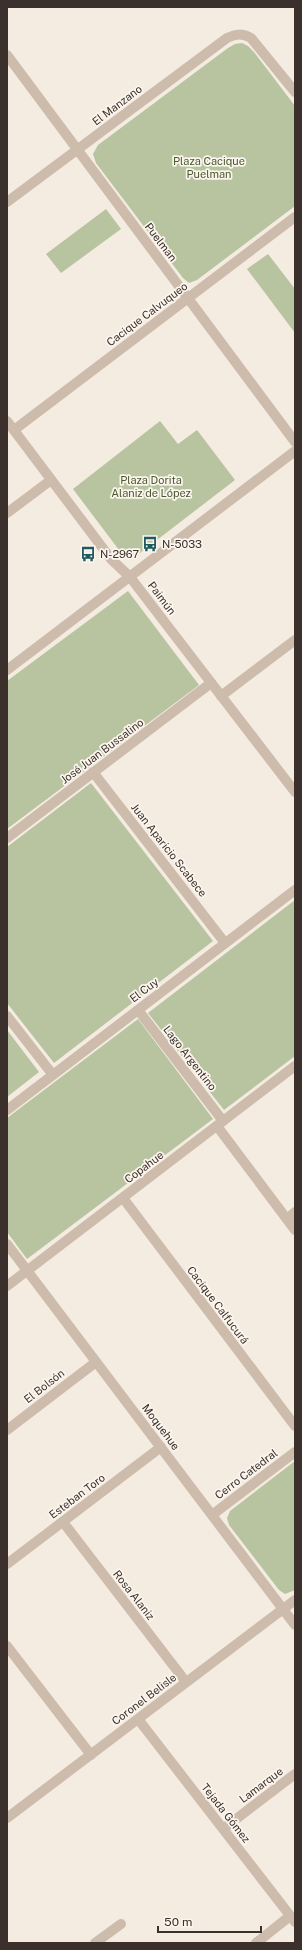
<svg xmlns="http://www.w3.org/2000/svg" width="302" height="1950" viewBox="0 0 302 1950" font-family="'Public Sans',sans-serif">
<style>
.green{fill:#b8c4a0}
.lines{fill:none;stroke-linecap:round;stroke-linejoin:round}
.minor{stroke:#cdbbac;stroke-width:10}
.tertiary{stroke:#cdbbac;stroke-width:10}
.labels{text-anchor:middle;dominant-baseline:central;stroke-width:3.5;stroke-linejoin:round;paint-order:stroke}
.street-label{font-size:11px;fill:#3b302b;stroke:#fbf5ee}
.park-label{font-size:11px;fill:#4a5a2e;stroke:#fbf5ee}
.poi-label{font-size:11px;fill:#3b302b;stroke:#fbf5ee;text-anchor:start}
</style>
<rect width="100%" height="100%" fill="#f4ebe1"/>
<!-- green -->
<path class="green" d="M242,43L248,46L254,52L295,106V206L197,280L189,283L183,278L96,163L93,154L98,145L228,48L235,44Z
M106,209L121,229L61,273L46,254Z
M268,254L295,289V333L247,269Z
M160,421L178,444L197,430L235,480L140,553C131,557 126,556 119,550L73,489Z
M128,591L199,685L7,829V681Z
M91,783L213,941L54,1063L7,1003V847Z
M295,900V1056L224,1110L148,1013Z
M138,1019L213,1119L27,1259L7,1232V1118Z
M7,1030L39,1072L7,1097Z
M295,1461V1590L285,1594L279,1590L229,1525L227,1518L230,1511Z"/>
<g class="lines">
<!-- minor -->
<path class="minor" d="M7,55L295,442
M7,202L227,38C236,34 242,33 251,38L295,92
M14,430L295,217
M7,513L51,480
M221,696L295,640
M93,772L225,943
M7,838L211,683
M138,1010L223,1121
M7,1016L53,1075
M7,1110L295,890
M217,1126L295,1230
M123,1198L295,1426
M287,1219L295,1212
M7,1244L295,1625
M7,1430L96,1362
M212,1515L295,1452
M63,1522L186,1682
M7,1564L161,1447
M7,1646L91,1755
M138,1719L295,1922
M7,1818L295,1600
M223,1829L295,1774
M95,1943L121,1924
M256,1943L290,1916"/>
<!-- tertiary -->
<path class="tertiary" d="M7,421L111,559L130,577L295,792
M7,670L295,451
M7,1286L295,1066"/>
</g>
<!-- icons -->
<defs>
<g id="bus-bare" transform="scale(1.2)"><path d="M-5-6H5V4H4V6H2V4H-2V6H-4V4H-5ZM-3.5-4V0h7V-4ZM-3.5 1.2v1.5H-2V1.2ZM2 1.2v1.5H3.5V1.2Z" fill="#1f5a5e" stroke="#fbf5ee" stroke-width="2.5" paint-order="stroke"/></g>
</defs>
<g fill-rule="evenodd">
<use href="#bus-bare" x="150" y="544"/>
<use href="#bus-bare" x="88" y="554"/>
</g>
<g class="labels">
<!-- street labels -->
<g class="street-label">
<text transform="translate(117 105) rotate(-37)">El Manzano</text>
<text transform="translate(161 242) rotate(53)">Puelman</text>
<text transform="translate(147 314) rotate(-37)">Cacique Calvuqueo</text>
<text transform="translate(162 598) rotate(53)">Paimún</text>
<text transform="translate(102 751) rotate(-37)">José Juan Bussalino</text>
<text transform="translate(169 850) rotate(52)">Juan Aparicio Scabece</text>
<text transform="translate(144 990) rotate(-37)">El Cuy</text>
<text transform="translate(190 1058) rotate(52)">Lago Argentino</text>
<text transform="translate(144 1167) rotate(-37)">Copahue</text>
<text transform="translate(218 1305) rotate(53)">Cacique Calfucurá</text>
<text transform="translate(44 1386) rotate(-38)">El Bolsón</text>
<text transform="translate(161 1427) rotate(53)">Moquehue</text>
<text transform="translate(246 1474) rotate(-37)">Cerro Catedral</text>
<text transform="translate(77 1496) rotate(-37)">Esteban Toro</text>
<text transform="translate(134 1595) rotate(52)">Rosa Alaniz</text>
<text transform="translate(144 1699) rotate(-37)">Coronel Belisle</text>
<text transform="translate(261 1785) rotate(-37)">Lamarque</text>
<text transform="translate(226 1813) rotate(52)">Tejada Gómez</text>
</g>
<!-- park labels -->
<g class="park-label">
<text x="209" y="161">Plaza Cacique<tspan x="209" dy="13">Puelman</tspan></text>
<text x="151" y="480">Plaza Dorita<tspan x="151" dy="13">Alaniz de López</tspan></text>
</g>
<!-- poi labels -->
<g class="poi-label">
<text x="162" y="544">N-5033</text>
<text x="100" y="554">N-2967</text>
</g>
</g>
<!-- border -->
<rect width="302" height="1950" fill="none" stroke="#3b302b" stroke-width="16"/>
<!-- scale -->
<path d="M158 1926v6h103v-6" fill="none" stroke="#3b302b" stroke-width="2"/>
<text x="164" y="1926" font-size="12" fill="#3b302b" stroke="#fbf5ee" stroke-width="3" paint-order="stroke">50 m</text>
</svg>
